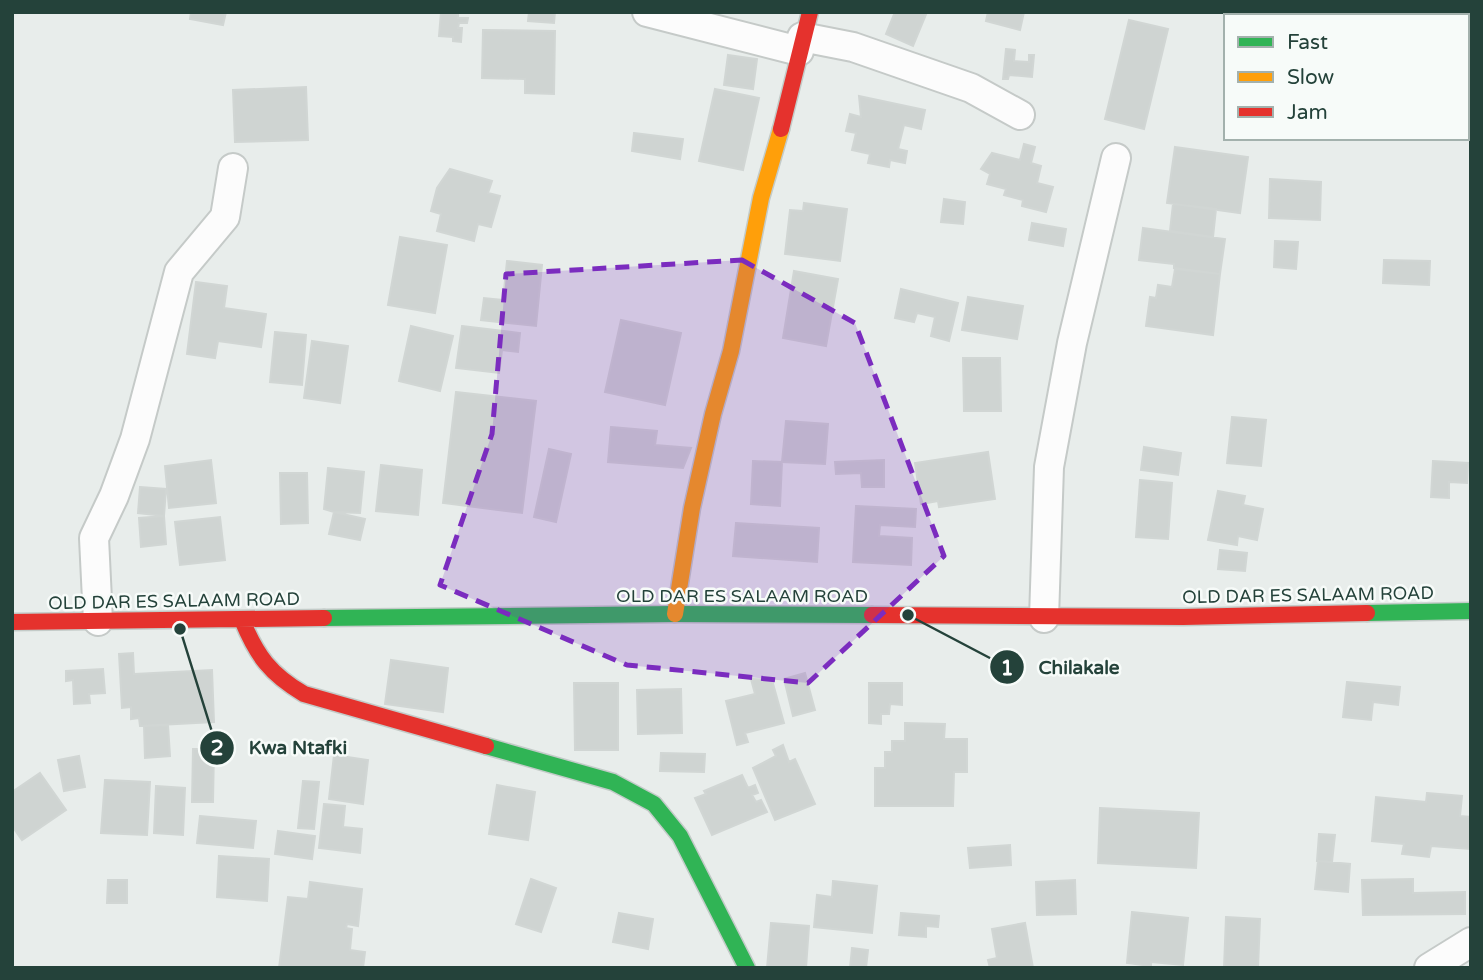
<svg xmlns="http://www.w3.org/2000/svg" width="1483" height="980" viewBox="0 0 1483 980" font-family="'Varela Round',sans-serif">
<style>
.building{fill:#cfd4d2;stroke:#d1d6d4;stroke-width:2}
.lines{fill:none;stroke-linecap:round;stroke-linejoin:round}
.street-casing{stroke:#c5cac8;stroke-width:32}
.fast-casing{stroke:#c3cbc8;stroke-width:19}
.slow-casing{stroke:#c3cbc8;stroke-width:19}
.jam-casing{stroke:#c3cbc8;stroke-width:19}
.street{stroke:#fcfcfc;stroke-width:28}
.fast{stroke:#30b455;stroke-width:16}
.slow{stroke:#ff9f0a;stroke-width:16}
.jam{stroke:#e5322d;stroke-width:16}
.marked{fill:#7b2cbf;fill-opacity:0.2;stroke:#7b2cbf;stroke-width:5;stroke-dasharray:14 9;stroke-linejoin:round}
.labels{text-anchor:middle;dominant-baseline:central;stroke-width:5;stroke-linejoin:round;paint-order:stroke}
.street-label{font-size:18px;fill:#24423a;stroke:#f7fbf9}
.leader{fill:none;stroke:#24423a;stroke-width:2.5}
.callout-dot{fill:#24423a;stroke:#f7fbf9;stroke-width:2.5}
.mark-label{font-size:21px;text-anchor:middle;font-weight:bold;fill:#fff}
.callout-label{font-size:19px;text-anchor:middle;font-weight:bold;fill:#24423a;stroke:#f7fbf9;stroke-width:5;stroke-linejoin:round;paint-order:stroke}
</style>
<rect width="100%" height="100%" fill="#e8edeb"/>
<!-- building -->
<path class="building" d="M191,12H226L223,25L190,19Z
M441,12H458V18H468L467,23H459L458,28H462L461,42L453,41V37L439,36Z
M529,12H555L554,23L528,21Z
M895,12H927L913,46L886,34Z
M988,12H1024L1020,30L986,21Z
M1129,20L1168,29L1144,129L1105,119Z
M483,30L555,31L554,94L525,93V79L482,78Z
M1006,49L1015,50L1014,61L1029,62V55H1034L1032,77L1009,75L1008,79H1003Z
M728,55L757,59L753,89L724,85Z
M306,87L308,140L235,142L233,90Z
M715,89L759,98L743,170L699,161Z
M859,96L925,110L921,129L904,125L898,149L907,151L905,163L890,160L889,167L868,163L870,154L852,150L856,133L846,131L850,114L861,117Z
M634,133L683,139L680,159L632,151Z
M1024,144L1035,147L1031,163L1041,166L1037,183L1053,187L1046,212L1022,206L1023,200L1004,195L1006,189L987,184L990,174L981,169L992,153L1020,160Z
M1175,147L1248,157L1240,213L1167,203Z
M450,169L492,181L488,193L500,196L491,227L478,224L474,241L437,231L441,214L431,211L437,188Z
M1270,179L1321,182L1320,220L1269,218Z
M944,199L965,202L963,224L941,222Z
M804,203L847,209L840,261L785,254L790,210L803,211Z
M1173,204L1216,209L1213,237L1170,231Z
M1032,223L1066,229L1063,246L1029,240Z
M1143,228L1225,239L1220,274L1174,268V264L1139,260Z
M400,237L447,245L435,313L388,305Z
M1275,241L1298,242L1296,269L1274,267Z
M1384,260L1430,261L1429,285L1383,283Z
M507,261L542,265L536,326L481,320L484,298L503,300Z
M1175,269L1220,274L1213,335L1146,326L1150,297L1156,298L1158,285L1172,287Z
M794,271L838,279L826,346L783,338Z
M196,282L227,286L224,308L266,314L261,347L218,341L215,358L187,354Z
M901,289L958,303L949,341L931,336L935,317L917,313L914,322L895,318Z
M968,297L1023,306L1017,339L962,330Z
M621,320L681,333L665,405L605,392Z
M411,326L453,336L440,391L399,381Z
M462,326L520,333L518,352L502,350L499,373L456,368Z
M275,332L306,335L302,385L270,382Z
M312,341L348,346L340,403L304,398Z
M963,358H1000L1001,411H964Z
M456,392L536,401L522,513L443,503Z
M1232,417L1266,420L1261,466L1227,463Z
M786,421L828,424L825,464L782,462Z
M611,427L657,431L655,445L691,448L683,468L608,462Z
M1144,447L1181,453L1178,475L1141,470Z
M549,449L571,454L556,522L534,517Z
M988,452L995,499L939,507L938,501L921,504L915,463Z
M211,460L216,503L169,508L165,466Z
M884,460V487H862L861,473L836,474L835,462Z
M753,461L782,462L780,506L751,504Z
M1433,461L1468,463L1467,483L1449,482V498L1431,497Z
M381,465L422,470L418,515L376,511Z
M328,468L364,472L360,513L334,512L324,509Z
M280,473H307L308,523L281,524Z
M1140,480L1172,483L1168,539L1136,537Z
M140,487L166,489L164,516L138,513Z
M1218,491L1245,496L1243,505L1263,509L1257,540L1238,536L1237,545L1208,540Z
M856,506L916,509L915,527L880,525L879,536L912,538L911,565L853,562Z
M334,512L365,519L360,540L329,534Z
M164,516L166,544L141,547L139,518Z
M220,517L225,560L180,565L175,522Z
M736,523L819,528L817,562L733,556Z
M1220,550L1247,553L1245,571L1218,569Z
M133,653L134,674L212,670L214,722L140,726L139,718L131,719V707L122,708L119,654Z
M391,660L448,668L443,712L385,704Z
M103,669L105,693L89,694L90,703L74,704L73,680L66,681V671Z
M805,673L815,710L793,716L784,679Z
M751,679L772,680L784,723L745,733L748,742L737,745L726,701L755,694Z
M1347,682L1400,687L1398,705L1373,702L1371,720L1343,717Z
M574,683H618V750H575Z
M869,683H902V705L890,704L889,714H881V724L869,723Z
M681,689L682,733L638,734L637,690Z
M905,723L945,724L944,739H967V772H954L953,806H875V768H885V752H892V741H905Z
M168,725L170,756L145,758L144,726Z
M783,745L789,762L795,759L815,804L775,820L753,768L776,756L773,750Z
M193,749H214L213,802H192Z
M661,753L705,754L704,772L660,771Z
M334,755L368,760L363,804L329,799Z
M79,756L85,787L64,791L58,760Z
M40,773L66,810L22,840L12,826V792Z
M742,775L748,788L755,785L758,793L752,795L756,802L761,800L767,812L712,835L695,798L706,794L704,791Z
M105,780L150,782L147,835L101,833Z
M303,781L319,782L314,829L298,828Z
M497,785L535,792L528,840L489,834Z
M156,786L185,788L183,835L154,833Z
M1427,793L1462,796L1460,816L1471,817L1470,849L1431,846L1429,857L1402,854L1404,844L1372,841L1376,797L1426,802Z
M324,804L345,806L343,827L362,829L360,853L319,848Z
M1100,808L1199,813L1196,868L1098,863Z
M200,816L256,821L253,848L197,843Z
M278,831L315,836L312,859L275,854Z
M1319,834L1335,835L1332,862L1317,861Z
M1010,845L1011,865L970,868L968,848Z
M219,856L269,859L267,901L217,897Z
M1318,861L1350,864L1348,892L1315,889Z
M531,879L556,888L541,932L516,924Z
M1413,879V893L1465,892V914L1363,915L1362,880Z
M108,880H127V903H107Z
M1075,880L1076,914L1037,915L1036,882Z
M833,881L877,886L872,933L814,927L817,895L832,897Z
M310,882L362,889L358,926L347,924L346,928L352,929L350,950L365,952L363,968H279L288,897L308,899Z
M1132,912L1188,918L1183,965L1151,962V966L1127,963Z
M619,913L653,919L648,949L613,942Z
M901,913L939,916L938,927L926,926V937L899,935Z
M1226,917L1260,919L1258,968H1224Z
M771,923L809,926L806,968H767Z
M1025,923L1033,968H990L988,960L997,958L992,929Z
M852,948L868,950L866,968H850Z"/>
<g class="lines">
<!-- street casing -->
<g class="street-casing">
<path id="street" d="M647,12L799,51
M802,37L853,47L971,88L1020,115
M1044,618L1049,467L1072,343L1116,158
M98,621L94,538L114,496L135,439L179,272L225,217L233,168
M1429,968L1471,942"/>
</g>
<!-- fast casing -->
<g class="fast-casing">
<path id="fast" d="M1367,613L1471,611
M324,618L675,614L872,615
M486,746L613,782L654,804L680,836L747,968"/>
</g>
<!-- slow casing -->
<g class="slow-casing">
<path id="slow" d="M675,614L692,508L713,414L731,351L761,198L781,129"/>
</g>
<!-- jam casing -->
<g class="jam-casing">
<path id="jam" d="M781,129L810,12
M872,615L1183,617L1367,613
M242,620C257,656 270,674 304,694L486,746
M12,622L324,618"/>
</g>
<!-- street -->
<use href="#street" class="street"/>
<!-- fast -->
<use href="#fast" class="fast"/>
<!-- slow -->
<use href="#slow" class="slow"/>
<!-- jam -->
<use href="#jam" class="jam"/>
</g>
<!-- marked area -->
<path class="marked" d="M742,260L855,323L944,556L808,683L627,665L440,585L492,434L506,274Z"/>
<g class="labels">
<!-- street labels -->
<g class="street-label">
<text transform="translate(1308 595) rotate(-1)">OLD DAR ES SALAAM ROAD</text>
<text x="742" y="596">OLD DAR ES SALAAM ROAD</text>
<text transform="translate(174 601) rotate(-1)">OLD DAR ES SALAAM ROAD</text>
</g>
</g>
<!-- callouts -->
<path class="leader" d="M908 615L1007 667M180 629L217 748"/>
<g class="callout-dot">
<circle cx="908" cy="615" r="7"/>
<circle cx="180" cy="629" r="7"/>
<circle cx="1007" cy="667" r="18"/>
<circle cx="217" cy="748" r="18"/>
</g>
<g class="mark-label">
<text x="1007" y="675">1</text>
<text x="217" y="755">2</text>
</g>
<g class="callout-label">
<text x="1079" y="674">Chilakale</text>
<text x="298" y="754">Kwa Ntafki</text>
</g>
<!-- border -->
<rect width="1483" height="980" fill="none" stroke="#24423a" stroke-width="28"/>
<!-- legend -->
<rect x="1224" y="14" width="245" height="126" fill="#f7fbf9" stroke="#a3b1ad" stroke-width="2"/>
<rect x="1238" y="37" width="35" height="10" fill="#30b455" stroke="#a3b1ad" stroke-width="2"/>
<text x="1287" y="49" font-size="21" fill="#24423a">Fast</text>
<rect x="1238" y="72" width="35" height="10" fill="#ff9f0a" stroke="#a3b1ad" stroke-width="2"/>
<text x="1287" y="84" font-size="21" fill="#24423a">Slow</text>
<rect x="1238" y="107" width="35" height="10" fill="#e5322d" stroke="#a3b1ad" stroke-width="2"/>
<text x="1287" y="119" font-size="21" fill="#24423a">Jam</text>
</svg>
